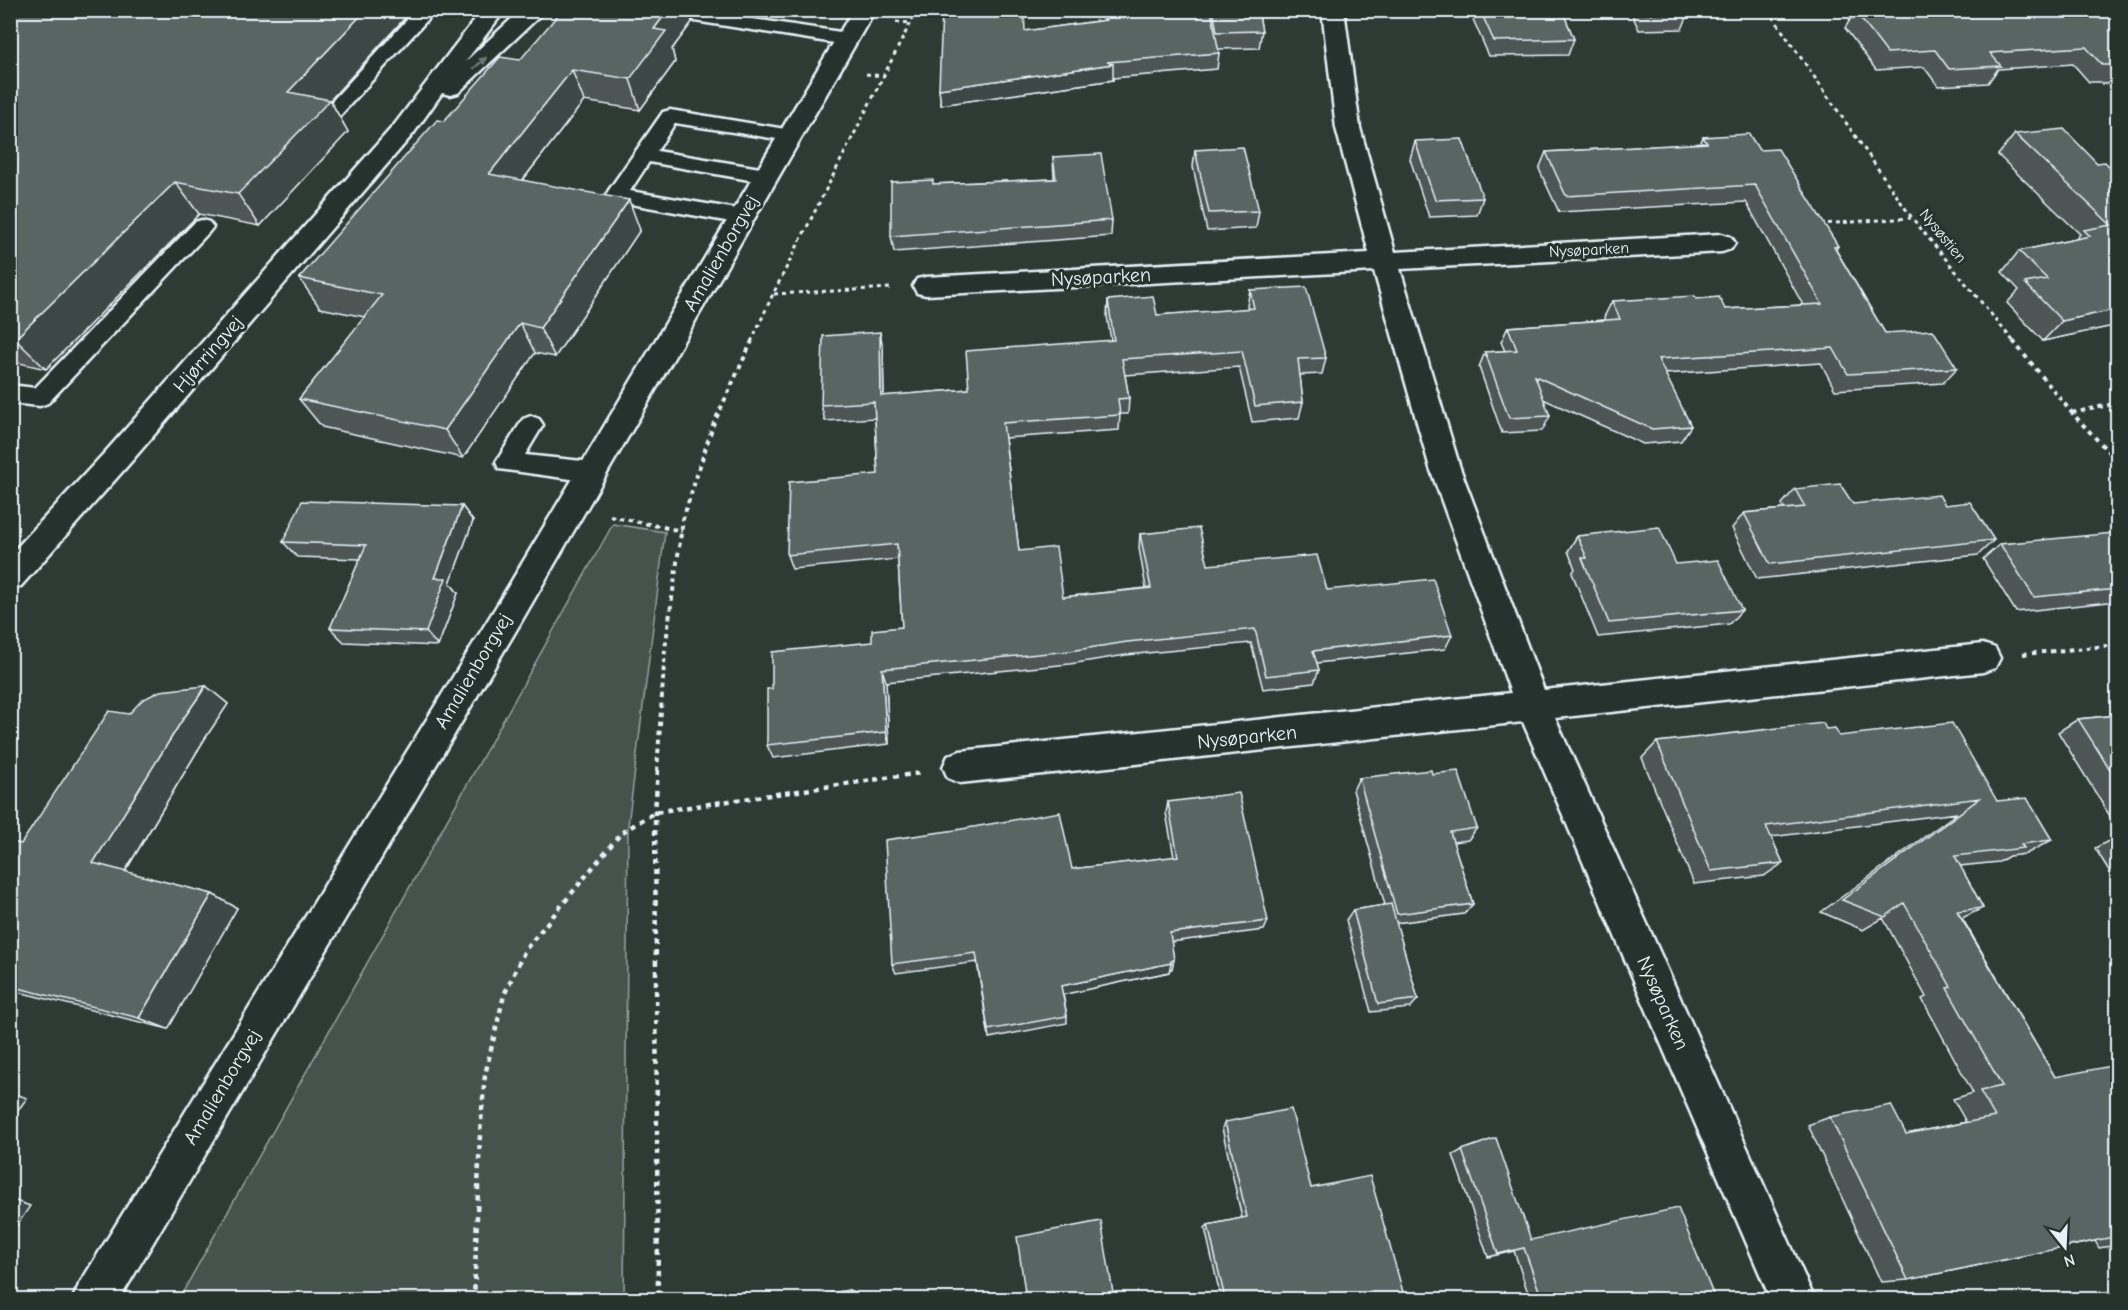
<svg xmlns="http://www.w3.org/2000/svg" width="2128" height="1310" viewBox="0 0 2128 1310" font-family="'Comic Neue',sans-serif">
<style>
.green{fill:#45524e;stroke:#96a2a3;stroke-width:1.5}
.lines{fill:none;stroke-linecap:round;stroke-linejoin:round}
.lane-casing{stroke:#e8f1f8;stroke-width:5}
.street-casing{stroke:#e8f1f8;stroke-width:5}
.secondary-casing{stroke:#e8f1f8;stroke-width:5}
.path-far2{stroke:#e8f1f8;stroke-width:3;stroke-dasharray:4 4;stroke-linecap:butt}
.path-far1{stroke:#e8f1f8;stroke-width:4;stroke-dasharray:4.5 4.5;stroke-linecap:butt}
.path{stroke:#e8f1f8;stroke-width:4.5;stroke-dasharray:5 5;stroke-linecap:butt}
.lane{fill:#26332d;fill-rule:evenodd}
.street{fill:#26332d;fill-rule:evenodd}
.secondary{fill:#26332d;fill-rule:evenodd}
.wall{fill:#4d5755;stroke:#e8f1f8;stroke-width:1.5}
.shaded-wall{fill:#3e4745;stroke:#e8f1f8;stroke-width:1.5}
.building{fill:#596563;stroke:#e8f1f8;stroke-width:1.5}
.oneway{fill:#6a7674}
.labels{text-anchor:middle;dominant-baseline:central;stroke-width:6;stroke-linejoin:round;paint-order:stroke}
.far-street-label{font-size:16px;fill:#e8f1f8;stroke:#26332d}
.street-label{font-size:20px;fill:#e8f1f8;stroke:#26332d}
</style>
<rect width="100%" height="100%" fill="#2e3b35"/>
<filter id="ink" filterUnits="userSpaceOnUse"><feTurbulence type="fractalNoise" baseFrequency=".0167" numOctaves="2"/><feDisplacementMap in="SourceGraphic" scale="12" xChannelSelector="R" yChannelSelector="G"/><feConvolveMatrix kernelMatrix="1 2 1 2 8 2 1 2 1" color-interpolation-filters="sRGB"/></filter>
<g filter="url(#ink)">
<!-- green -->
<path class="green" d="M613,524L665,532L628,825L624,1299H179Z"/>
<g class="lines">
<!-- lane casing -->
<g class="lane-casing">
<path id="lane" d="M416,10H436L336,120H322L319,116L322,112Z
M695,10H713L712,13L847,33L854,35L856,39L854,43L847,45L701,22L695,21L692,17Z
M670,110L797,131L800,135L797,139L790,141L675,123L657,151L766,169L773,171L776,176L773,181L766,183L649,162L630,191L742,210L749,212L753,217L749,222L742,224L609,200L606,195L609,190L663,112Z
M202,220L209,222L213,227L209,232L48,403L40,406L10,403V385L35,388L195,222Z
M531,416L539,419L543,425L525,455L592,462L601,465L604,472L601,479L592,482L499,469L496,462L523,419Z"/>
</g>
<!-- street casing -->
<g class="street-casing">
<path id="street" d="M853,10H875L521,622L119,1300H72L79,1285L499,602Z
M1322,10H1344L1360,128L1395,252L1722,234L1731,237L1735,243L1731,249L1722,252L1400,269L1460,468L1544,690L1983,644L1995,648L2000,658L1995,668L1983,672L1555,718L1815,1300H1771L1523,722L960,783L948,778L943,767L948,756L960,751L1511,693L1430,468L1374,271L926,295L917,293L913,286L917,279L926,277L1369,253L1336,128Z"/>
</g>
<!-- secondary casing -->
<g class="secondary-casing">
<path id="secondary" d="M482,10H505L465,62L521,10H546L458,93L450,95L442,93L413,134L129,464L21,586L10,590V555L109,448L395,124Z"/>
</g>
<!-- path-far2 -->
<path class="path-far2" d="M1768,10L1912,218L2014,342
M1770,13L1799,10
M896,22L910,23
M866,74L883,76
M1820,224L1911,218
M774,294L892,288
M751,342L773,294L917,10"/>
<!-- path-far1 -->
<path class="path-far1" d="M2013,341L2072,413L2118,462
M2072,413L2118,403
M610,516L682,531
M2023,654L2118,645
M657,771L665,649L683,519L713,425L752,341"/>
<!-- path -->
<path class="path" d="M658,770L655,812L658,1300
M474,1300L480,1133L485,1075L504,995L525,950L621,833L655,812L920,773"/>
<!-- lane -->
<use href="#lane" class="lane"/>
<!-- street -->
<use href="#street" class="street"/>
<!-- secondary -->
<use href="#secondary" class="secondary"/>
</g>
<!-- wall -->
<path class="wall" d="M10,10L330,100L348,132L260,226L199,214L46,369L10,361Z
M1159,10H1258L1262,31L1259,48L1218,49L1219,53L1217,69L1113,78V80L941,105L939,89L1025,31L1105,20V12Z
M1469,10H1562L1574,39L1568,55L1489,56Z
M1630,10H1688L1689,13L1682,29L1639,30Z
M2118,10V83L2102,84L2100,82H2089L2073,64L1998,69L1988,83L1938,86L1924,67L1876,70L1845,28L1855,11Z
M692,22L672,49L675,62L640,110L584,101L523,180L640,230L555,357L535,353L463,458L322,427L299,399L365,317L320,308L299,278L444,121L520,60Z
M2015,134L2097,163L2118,175V325L2043,341L2007,303L2019,290L2002,272L2019,251L2076,239L2080,234L1998,155Z
M1703,137L1759,150L1838,246L1836,250L1885,333L1957,368L1943,383L1835,390L1821,363L1665,374L1691,426L1681,441L1643,444L1543,399L1550,416L1542,431L1502,433L1479,367L1485,352L1505,351L1501,342L1508,327L1605,320L1604,317L1612,301L1696,299L1725,309L1803,305L1746,202L1559,212L1539,169L1546,152L1700,144Z
M1415,141L1483,198L1477,215L1429,217L1410,159Z
M1195,150L1259,211L1256,228L1207,231L1193,167Z
M1053,157L1112,220L1111,236L894,252L891,236L933,184L1054,179Z
M1250,290L1326,358L1322,374L1300,375L1303,402L1299,418L1252,422L1239,367L1125,375L1129,398L1128,414H1120L1119,430L1005,438L1019,551L1063,597L1146,588L1139,548L1140,534L1208,565L1327,590L1452,635L1445,649L1317,663L1319,670L1314,683L1263,689L1251,643L1126,655L1070,664L886,682L889,744L773,758L767,745L772,689L872,642L902,627L898,559L792,569L787,555L878,474L875,418L825,421L821,405L883,348L884,396L969,389L1111,340L1107,316L1108,300L1157,315L1248,309L1247,306Z
M1795,489L1853,504L1945,505L1994,540L1978,555L1757,579L1732,528L1744,513L1784,509L1782,504Z
M462,506L473,521L450,583L458,593L438,646L344,642L330,628L360,559L297,557L283,542Z
M1577,536L1676,564L1742,610L1729,624L1598,637L1572,573L1575,569L1568,551Z
M2118,537V601L2016,612L1983,559L2000,544Z
M206,686L228,704L204,740L125,872L212,894L237,908L168,1029L10,990V842L21,844Z
M2118,715V829L2058,732L2078,719Z
M1826,729L1839,736L1997,801L2052,840L2026,854L2009,856L1999,862L1960,866L1983,908L1962,918L2055,1077L2118,1078V1245L2099,1248L2095,1241L1908,1280L1881,1282L1808,1125L1830,1117L1906,1134L1966,1122L1953,1099L1973,1093L1922,999L1926,997L1883,918L1863,930L1821,912L1957,813L1771,837L1783,863L1764,876L1694,884L1642,758L1657,742Z
M1432,774L1477,828L1468,840L1453,842L1473,904L1464,914L1396,923L1418,999L1410,1008L1371,1012L1346,920L1353,910L1385,905L1353,790L1359,778Z
M1168,802L1268,921L1264,930L1171,942L1174,960L1172,969H1170L1169,972L1063,994L1067,1016V1023L989,1038L977,962L896,973L892,964L1072,869L1174,857L1166,813Z
M2118,836V885L2095,848Z
M1225,1122L1311,1188L1405,1299H1221L1205,1228L1208,1225L1242,1218L1222,1128Z
M1462,1150L1531,1240L1715,1299H1530L1514,1251L1488,1257L1453,1155Z"/>
<!-- shaded-wall -->
<path class="shaded-wall" d="M366,10H412L330,100L348,132L260,226L238,194L288,92Z
M668,10H689L692,22L672,49L675,62L640,110L630,79L654,29Z
M1113,64V80L941,105L939,89Z
M572,70L584,101L504,204L489,174Z
M175,182L199,214L46,369L15,339Z
M629,200L640,230L555,357L540,328Z
M2118,309V325L2043,341L2062,321Z
M520,323L535,353L463,458L445,430Z
M880,332L883,348L884,412L881,396Z
M462,506L473,521L450,583L458,593L438,646L426,632L435,578Z
M882,669L886,682L889,744L886,732Z
M206,686L228,704L204,740L121,878L93,863L181,722Z
M212,894L237,908L168,1029L139,1018Z
M1171,963L1169,972L1061,995V986Z
M10,1092L27,1098L10,1121Z
M10,1199L30,1206L10,1236Z
M849,1290L855,1292V1299H850Z"/>
<!-- building -->
<path class="building" d="M10,10H366L288,92L330,100L238,194L175,182L15,339L10,338Z
M562,10H668L654,29L666,31L630,79L572,70L489,174L629,200L540,328L520,323L445,430L299,399L382,295L299,278L437,120L444,121L500,57L520,60Z
M942,10H1024L1025,31L1106,20L1105,12L1211,10L1219,53L1107,62L1113,64L939,89Z
M1213,10H1258L1262,31L1217,32Z
M1480,10H1562L1574,39L1494,41Z
M1645,10H1688L1689,13L1646,14Z
M1862,10H2118V67H2116L2114,65H2102L2086,47L1990,53L2001,66L1949,69L1935,50L1887,53L1855,11Z
M2064,129L2097,163L2105,162L2118,175V309L2062,321L2025,283L2047,279L2019,251L2090,236L2084,230L2111,225L2015,134Z
M1749,134L1759,150L1778,149L1838,246L1834,247L1885,333L1933,330L1957,368L1848,374L1833,348L1658,359L1691,426L1652,429L1535,376L1550,416L1509,418L1485,352L1517,350L1508,327L1620,319L1612,301L1695,296L1696,299L1719,297L1725,309L1822,304L1755,185L1566,196L1546,152L1707,143L1703,137Z
M1462,139L1483,198L1435,200L1415,141Z
M1243,147L1259,211L1209,213L1195,150Z
M1101,154L1112,220L891,236V182L933,180V184L1056,179L1053,157Z
M1306,287L1326,358L1298,359L1303,402L1255,406L1242,351L1122,359L1129,398L1118,399L1120,415L1003,423L1019,551L1056,547L1063,597L1151,588L1140,534L1199,528L1208,565L1317,555L1327,590L1433,579L1452,635L1313,651L1319,670L1266,676L1255,629L1127,642L1070,651L882,669L886,732L767,745V689H772V652L872,642V630L902,627L897,544L787,555L789,482L878,474L874,402L821,405L823,336L880,332L881,396L969,389L966,351L1114,340L1108,300L1153,296L1157,315L1254,308L1250,290Z
M1840,484L1853,504L1939,495L1945,505L1970,502L1994,540L1770,564L1744,513L1805,507L1795,489Z
M302,501L462,506L435,578H446L426,632L330,628L366,545L283,542Z
M1659,527L1676,564L1718,560L1742,610L1609,623L1582,558H1587L1577,536Z
M2114,533L2118,537V589L2034,597L2000,544Z
M206,686L181,722L93,863L212,894L139,1018L10,986V842L21,844L109,711L129,714L142,700L160,691Z
M2118,715V782L2078,719Z
M1823,723L1826,729L1835,728L1839,736L1952,723L1997,801L2027,798L2052,840L2021,844L2024,848L1955,856L1983,908L1957,911L2055,1077L2111,1066L2118,1078V1236L1908,1280L1830,1117L1891,1105L1906,1134L1995,1117L1980,1091L2002,1086L1947,988L1951,987L1904,903L1885,917L1842,900L1980,798L1766,826L1783,863L1711,871L1657,742Z
M1431,770L1432,774L1458,771L1477,828L1450,832L1473,904L1397,914L1359,778Z
M1239,793L1268,921L1170,933L1174,960L1171,961V963L1061,986L1067,1016L988,1030L976,953L892,964L885,840L956,830L1060,812L1072,869L1178,856L1168,802Z
M1391,904L1418,999L1378,1004L1353,910Z
M1291,1109L1311,1188L1370,1176L1405,1299H1312L1311,1297L1301,1299H1225L1208,1225L1247,1217L1225,1122Z
M1496,1138L1531,1240L1678,1208L1715,1299H1542L1524,1248L1498,1254L1462,1150Z
M1101,1221L1114,1299H1026L1017,1237Z
M849,1290L850,1299H798Z"/>
<!-- one-way arrows -->
<defs><path id="oneway-solid" d="M-6-.8H1V-3.2L6.5 0L1 3.2V.8H-6Z" transform="scale(1.5)"/></defs>
<use class="oneway" href="#oneway-solid" transform="translate(480 63) rotate(-41)"/>
</g>
<g class="labels">
<!-- far-street labels -->
<g class="far-street-label">
<text transform="translate(1943 236) rotate(51)">Nysøstien</text>
<text transform="translate(1589 250) rotate(-3)">Nysøparken</text>
</g>
<!-- street labels -->
<g class="street-label">
<text transform="translate(721 253) rotate(-60)">Amalienborgvej</text>
<text transform="translate(1101 277) rotate(-3)">Nysøparken</text>
<text transform="translate(208 354) rotate(-49)">Hjørringvej</text>
<text transform="translate(473 671) rotate(-59)">Amalienborgvej</text>
<text transform="translate(1247 737) rotate(-6)">Nysøparken</text>
<text transform="translate(1663 1003) rotate(66)">Nysøparken</text>
<text transform="translate(222 1087) rotate(-59)">Amalienborgvej</text>
</g>
</g>
<!-- margin -->
<rect width="2128" height="1310" fill="none" stroke="#26332d" stroke-width="36"/>
<rect x="18" y="18" width="2092" height="1274" fill="none" stroke="#e8f1f8" stroke-width="2" filter="url(#ink)"/>
<!-- north arrow -->
<g transform="translate(2065 1247) rotate(162)" stroke="#26332d" stroke-width="4.5" paint-order="stroke">
<path d="M0-4.5L10 22L0 15L-10 22Z" fill="#e8f1f8"/>
<text y="-9" font-size="16" font-weight="bold" text-anchor="middle" fill="#e8f1f8">N</text>
</g>
</svg>
